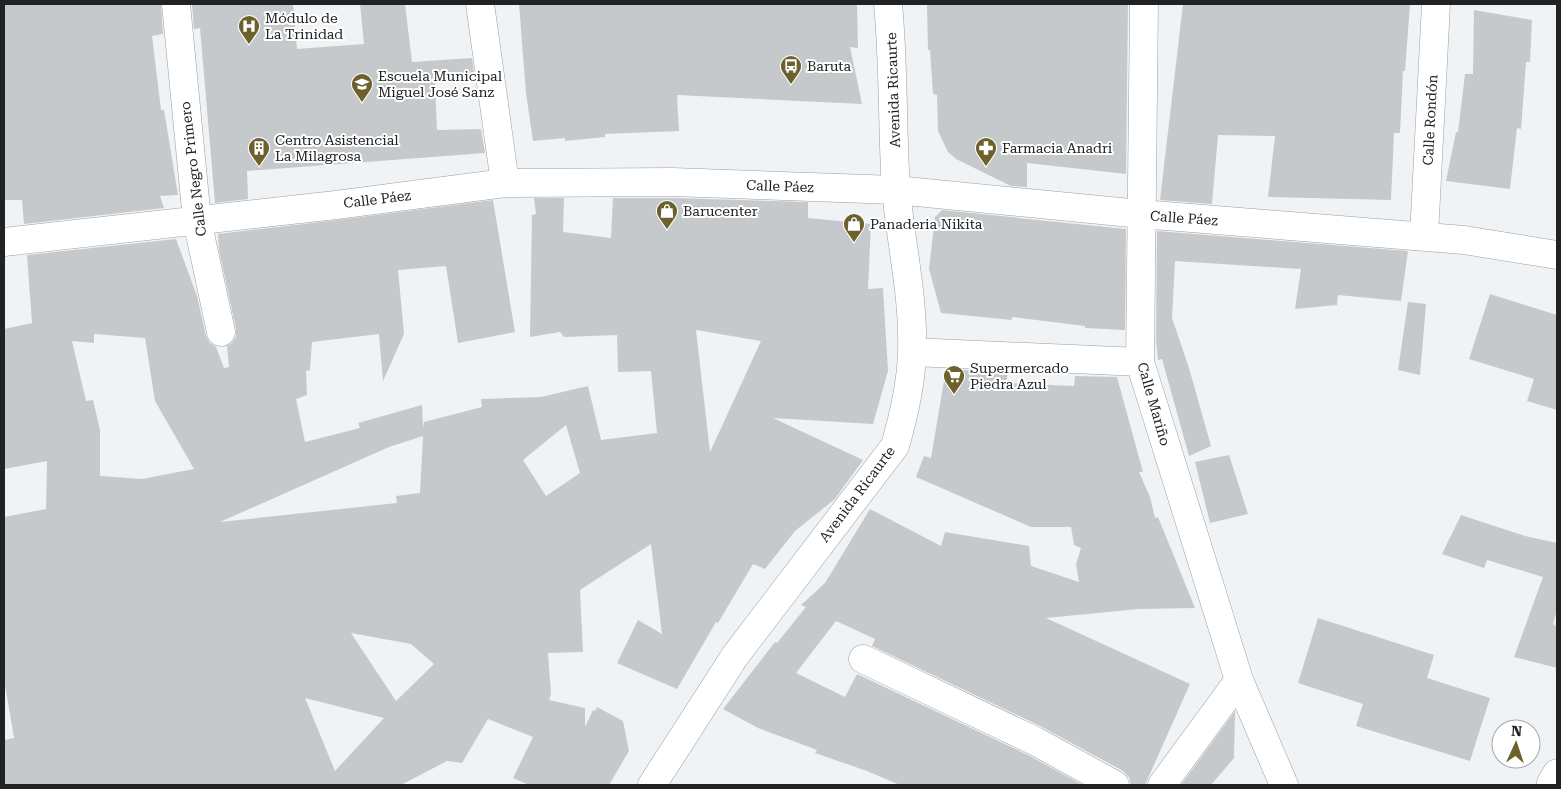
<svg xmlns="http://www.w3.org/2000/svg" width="1561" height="789" viewBox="0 0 1561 789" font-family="'Roboto Serif',serif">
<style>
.building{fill:#c6c9cb;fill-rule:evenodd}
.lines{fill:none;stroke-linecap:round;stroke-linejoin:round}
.minor-casing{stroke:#9b9ea1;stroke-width:29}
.minor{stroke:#fff;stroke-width:28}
.labels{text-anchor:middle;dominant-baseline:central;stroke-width:4;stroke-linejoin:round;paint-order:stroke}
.poi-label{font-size:14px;fill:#212223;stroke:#fff;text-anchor:start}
.street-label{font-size:14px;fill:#212223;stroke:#fff}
</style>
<rect width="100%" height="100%" fill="#f0f3f6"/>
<!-- building -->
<path class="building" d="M4,4H161L163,34L152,36L161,110H164L178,195L160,196L164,208L24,224L22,200H4Z
M192,4H293L297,49L364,44L360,4H405L412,62L472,58L475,80L435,83L437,130L481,129L485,153L247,171L248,199L215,203L200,28L194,29Z
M519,4H857L858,48L850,47L862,104L677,95L679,131L605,134V137L565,141V138L533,141L526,93Z
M927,4H1128L1126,174L1027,163V187L1011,186L956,159L948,152L938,131L937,95L933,94L930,50H928Z
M1183,4H1410L1405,71H1403L1400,133H1394L1391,200L1268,197L1275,136L1218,135L1212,204L1160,200Z
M1474,10L1532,20L1530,62H1526L1521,129L1517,128L1510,189L1446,181L1456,132H1458L1465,74H1473Z
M534,198H564L563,232L611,238L613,198H672L808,202V218L871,224L868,289L883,288L888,371L873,424L773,418L863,460L835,499L795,531L765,569L753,564L718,623L716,622L677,689L617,663L638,620L662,634L651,544L580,590L583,652L548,653L551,694L549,700L585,708V727L593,710L595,711L597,707L623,721L629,751L609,785H529L513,778L533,737L488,719L462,763L447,761L401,785H4V740L14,738L4,679V517L46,509L47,461L4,469V329L32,323L27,255L176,239L197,296L206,336L210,343L216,347L224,368L229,367L227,346L232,343L236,337V329L219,250L218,234L338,220L493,200L515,332L458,343L446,266L398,270L404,334L383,381L379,334L312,342L310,370L306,371L307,395L296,399L305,442L360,428L358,423L422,405L423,428L424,422L482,407L481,399L541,397L588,386L601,440L657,433L651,371L618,372L617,335L564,337L560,332L530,337L532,215L536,214ZM696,330L761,341L710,452ZM94,334L145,338L155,401L194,469L142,479L100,476V430L93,400L86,401L72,341L94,343ZM566,425L580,473L546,496L523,460ZM423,436L420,493L396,496L397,503L220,522L389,447ZM351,633L411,644L434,664L396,701ZM305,698L380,717L384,718L335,771Z
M942,210L1126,229L1125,330L1085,328V326L1012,317V320L941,313L929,269L935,217Z
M1157,231L1408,251L1401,301L1338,295L1337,305L1295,309L1301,269L1175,261L1172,318L1189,368L1211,446L1189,456L1162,359L1158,360L1156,340Z
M1490,294L1557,315V410L1527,401L1534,379L1469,359Z
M1408,302L1426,304L1420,375L1398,370Z
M946,369L1008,372L1006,383L1074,386L1075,376L1117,377L1143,472H1139L1150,497L1155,518L1158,517L1195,608L1139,609L1046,618L1190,684L1145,785H1131L1129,777L1123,771L1042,727L872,646L875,639L836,621L796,673L845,697L857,674L1028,755L1083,785H900L867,771L815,753L817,750L758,728L723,709L775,642L777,643L806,607L801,605L825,583L870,509L941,546L945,532L1029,546L1031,566L1079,582L1076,564L1081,548L1074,545L1071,527H1031L916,477L924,456L931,458Z
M1229,455L1248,514L1210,523L1195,462Z
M1461,515L1525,536L1557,543V610L1553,624L1557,627V668L1514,657L1543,577L1487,560L1484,568L1442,554Z
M1318,618L1434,655L1427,678L1490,698L1470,761L1356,726L1363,704L1298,683Z
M1235,711L1234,758L1211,785H1181Z"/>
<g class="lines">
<!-- minor casing -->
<g class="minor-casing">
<path id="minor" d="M176,4L197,220L221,332
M480,4L505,183
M1144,4L1140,362L1239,680L1284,785
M1424,236L1436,4
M4,242L336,205L505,183L672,182L896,190L1141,214L1464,240L1557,255
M912,352L1140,362
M863,659L1035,741L1115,785
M1551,783L1557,773
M652,785L735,656L895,446C904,415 911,385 912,353C914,298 901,244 896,190C892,128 894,66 888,4
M1162,785L1239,680"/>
</g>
<!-- minor -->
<use href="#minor" class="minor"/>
</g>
<!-- icons -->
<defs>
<g id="hospital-pin" transform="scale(1.125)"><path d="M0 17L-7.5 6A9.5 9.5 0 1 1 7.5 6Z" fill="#6c612d" stroke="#fff"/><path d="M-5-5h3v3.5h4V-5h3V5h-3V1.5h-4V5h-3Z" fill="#fff"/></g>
<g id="bus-pin" transform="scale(1.125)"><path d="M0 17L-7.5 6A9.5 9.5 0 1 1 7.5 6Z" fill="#6c612d" stroke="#fff"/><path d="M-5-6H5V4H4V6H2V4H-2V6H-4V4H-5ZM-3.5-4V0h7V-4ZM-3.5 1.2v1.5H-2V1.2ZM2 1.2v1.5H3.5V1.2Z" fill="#fff"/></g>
<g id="school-pin" transform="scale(1.125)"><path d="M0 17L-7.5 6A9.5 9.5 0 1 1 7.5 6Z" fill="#6c612d" stroke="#fff"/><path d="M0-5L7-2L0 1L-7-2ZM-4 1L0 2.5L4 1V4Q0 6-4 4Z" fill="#fff"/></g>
<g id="building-pin" transform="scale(1.125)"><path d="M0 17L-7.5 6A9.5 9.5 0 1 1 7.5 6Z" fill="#6c612d" stroke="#fff"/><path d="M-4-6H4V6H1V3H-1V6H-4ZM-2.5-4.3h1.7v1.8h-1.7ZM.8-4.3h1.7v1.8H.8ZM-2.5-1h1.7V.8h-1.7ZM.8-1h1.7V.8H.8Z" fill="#fff"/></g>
<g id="pharmacy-pin" transform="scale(1.125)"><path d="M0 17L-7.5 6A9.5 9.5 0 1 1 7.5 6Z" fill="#6c612d" stroke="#fff"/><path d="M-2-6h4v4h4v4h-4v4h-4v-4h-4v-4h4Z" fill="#fff"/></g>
<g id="shop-pin" transform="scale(1.125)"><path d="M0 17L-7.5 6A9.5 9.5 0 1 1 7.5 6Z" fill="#6c612d" stroke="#fff"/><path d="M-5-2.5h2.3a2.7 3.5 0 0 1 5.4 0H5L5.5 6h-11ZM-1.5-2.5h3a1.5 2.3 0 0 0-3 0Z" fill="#fff"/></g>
<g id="supermarket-pin" transform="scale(1.125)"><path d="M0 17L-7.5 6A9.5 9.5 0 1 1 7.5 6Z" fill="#6c612d" stroke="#fff"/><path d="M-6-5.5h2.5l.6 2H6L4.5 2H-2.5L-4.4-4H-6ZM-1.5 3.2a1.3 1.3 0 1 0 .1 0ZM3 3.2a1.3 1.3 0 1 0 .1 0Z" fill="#fff"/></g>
</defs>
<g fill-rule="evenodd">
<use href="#hospital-pin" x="249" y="26"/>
<use href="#bus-pin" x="791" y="66"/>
<use href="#school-pin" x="362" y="84"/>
<use href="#building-pin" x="259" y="148"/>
<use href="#pharmacy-pin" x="986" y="148"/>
<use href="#shop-pin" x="667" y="211"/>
<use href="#shop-pin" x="854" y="224"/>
<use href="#supermarket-pin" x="954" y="376"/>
</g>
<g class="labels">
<!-- poi labels -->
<g class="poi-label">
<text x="265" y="18">Módulo de<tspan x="265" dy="16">La Trinidad</tspan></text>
<text x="807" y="66">Baruta</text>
<text x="378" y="76">Escuela Municipal<tspan x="378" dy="16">Miguel José Sanz</tspan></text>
<text x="275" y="140">Centro Asistencial<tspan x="275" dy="16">La Milagrosa</tspan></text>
<text x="1002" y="148">Farmacia Anadri</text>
<text x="683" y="211">Barucenter</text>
<text x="870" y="224">Panaderia Nikita</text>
<text x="970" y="368">Supermercado<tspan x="970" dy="16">Piedra Azul</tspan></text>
</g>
<!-- street labels -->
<g class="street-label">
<text transform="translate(893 90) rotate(-92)">Avenida Ricaurte</text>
<text transform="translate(1430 120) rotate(-87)">Calle Rondón</text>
<text transform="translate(193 169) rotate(-97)">Calle Negro Primero</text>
<text transform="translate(780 186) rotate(2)">Calle Páez</text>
<text transform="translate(377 199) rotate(-7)">Calle Páez</text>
<text transform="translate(1184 218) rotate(4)">Calle Páez</text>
<text transform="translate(1154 404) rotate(74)">Calle Mariño</text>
<text transform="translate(857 494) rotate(-53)">Avenida Ricaurte</text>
</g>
</g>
<!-- border -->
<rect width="1561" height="789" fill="none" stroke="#212223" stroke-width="10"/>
<!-- north arrow -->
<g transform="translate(1516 744) rotate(3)"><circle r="24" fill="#ffffff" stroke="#a6a7a7"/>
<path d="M0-4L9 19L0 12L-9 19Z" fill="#6c612d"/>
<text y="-8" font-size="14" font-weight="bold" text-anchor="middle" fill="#212223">N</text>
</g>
</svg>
